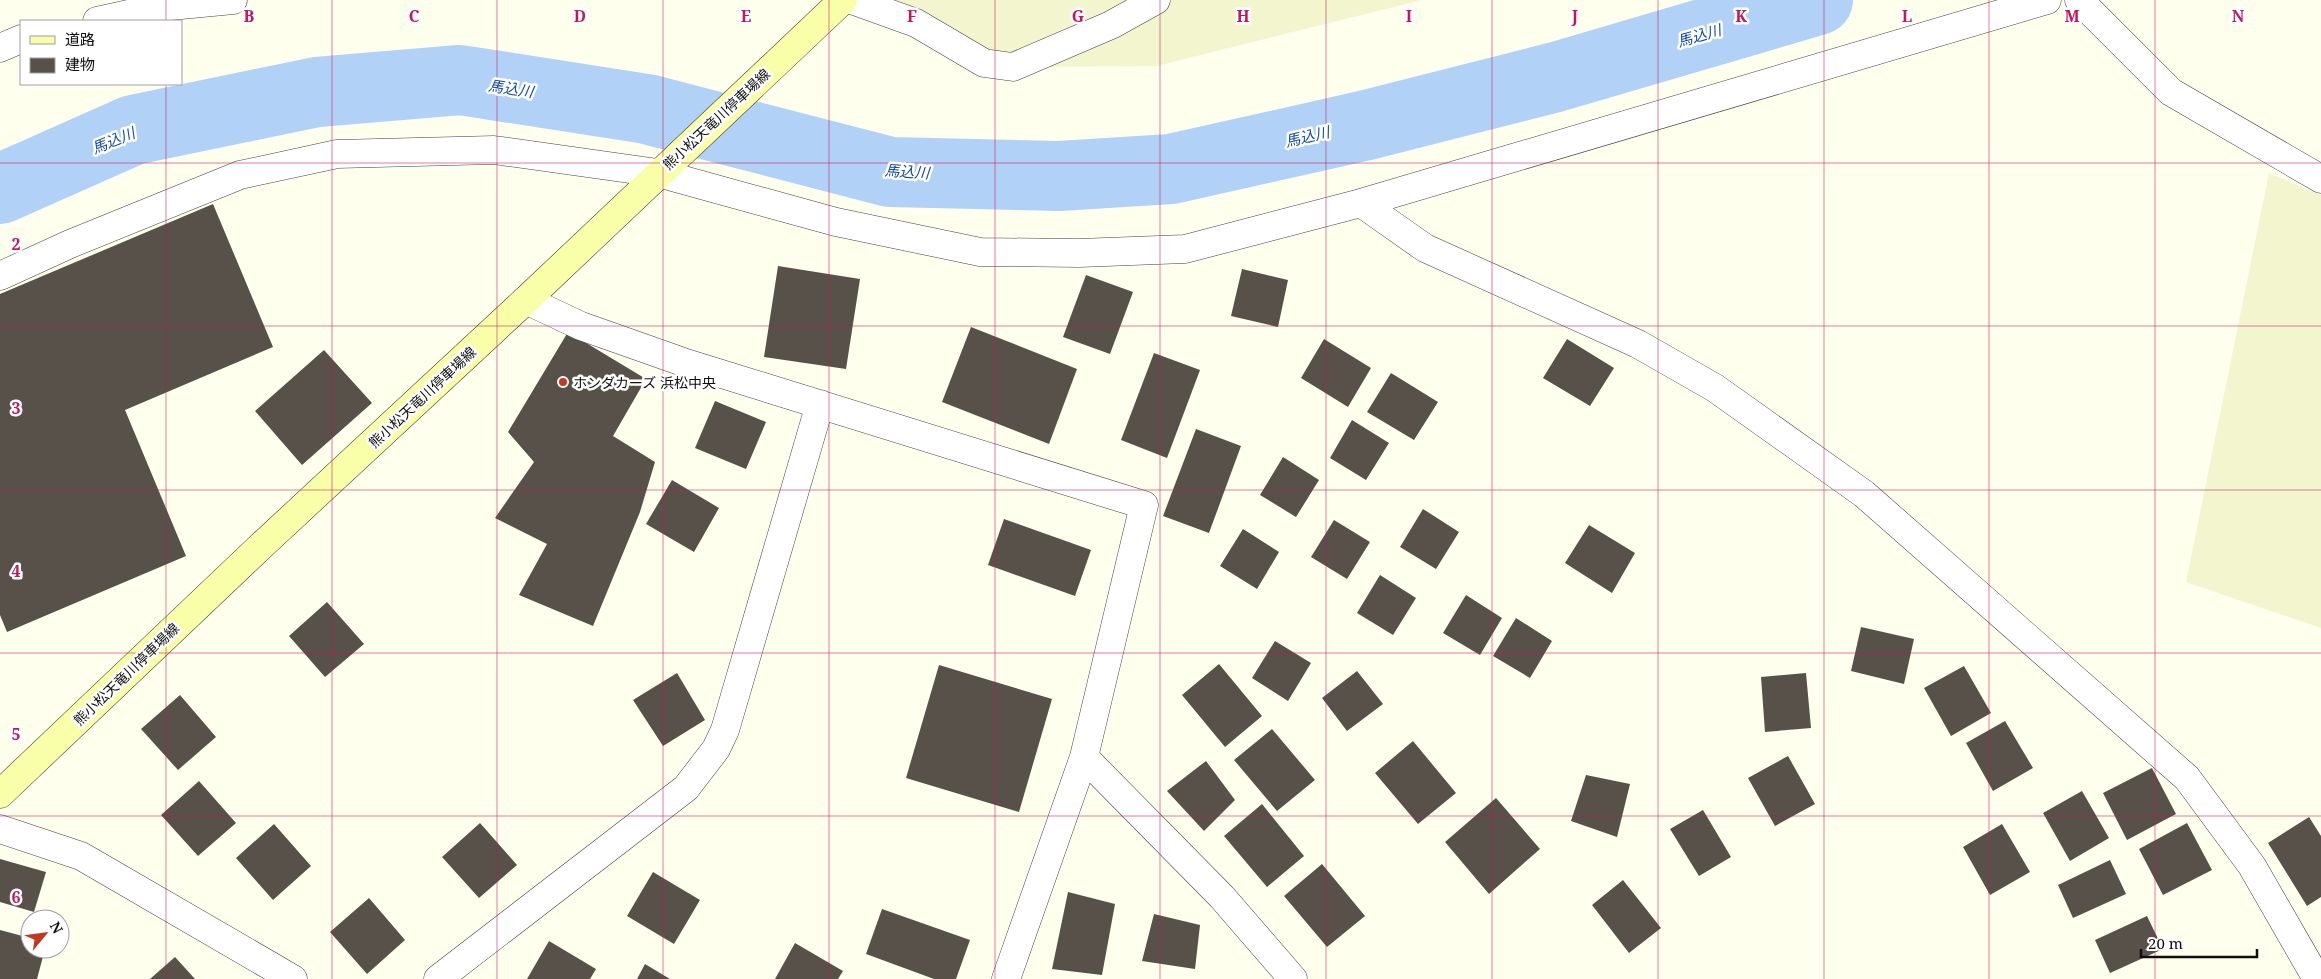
<svg xmlns="http://www.w3.org/2000/svg" width="2321" height="979" viewBox="0 0 2321 979" font-family="'Noto Serif','Noto Sans JP',serif">
<style>
.farmland{fill:#f2f5ce}
.lines{fill:none;stroke-linecap:round;stroke-linejoin:round}
.river{stroke:#b2d1f7;stroke-width:70}
.building{fill:#57514a}
.street-casing{stroke:#414141;stroke-width:29}
.secondary-casing{stroke:#303030;stroke-width:29}
.street{stroke:#fff;stroke-width:28}
.secondary{stroke:#f9ffa9;stroke-width:28}
.grid{fill:none;stroke:#c2185b;stroke-width:1;stroke-opacity:0.55}
.poi-dot{fill:#c13823;stroke:#fff;stroke-width:2}
.labels{text-anchor:middle;dominant-baseline:central;stroke-width:5;stroke-linejoin:round;paint-order:stroke}
.street-label{font-size:14px;fill:#0e0e0e;stroke:#fff}
.poi-label{font-size:14px;fill:#0e0e0e;stroke:#fff;text-anchor:start}
.water-label{font-size:15px;font-style:italic;fill:#144ba2;stroke:#fff}
.grid-label{font-size:16px;text-anchor:middle;font-weight:bold;fill:#c2185b;stroke:#fff;stroke-width:5;stroke-linejoin:round;paint-order:stroke}
</style>
<rect width="100%" height="100%" fill="#ffe"/>
<!-- farmland -->
<path class="farmland" d="M851,0H1422L1157,66L1013,67Z
M2269,173L2321,195V628L2186,582Z"/>
<g class="lines">
<!-- river -->
<path class="river" d="M0,189L133,130L317,92L460,80L647,109L890,172L1059,176L1171,169L1367,125L1556,77L1818,0"/>
</g>
<!-- building -->
<path class="building" d="M213,204L273,347L125,410L186,556L7,632L0,615V294Z
M778,266L860,279L846,369L764,357Z
M1242,269L1288,280L1278,327L1231,316Z
M1086,275L1133,292L1110,354L1063,337Z
M971,327L1077,369L1049,444L942,402Z
M568,332L646,379L613,436L655,462L640,512L593,626L519,595L547,544L495,518L534,462L508,432Z
M1324,339L1371,368L1348,407L1301,378Z
M1567,339L1614,368L1590,406L1543,378Z
M324,350L372,403L302,465L255,411Z
M1154,353L1200,370L1167,458L1121,440Z
M1391,373L1438,402L1414,440L1367,412Z
M715,401L766,422L746,469L695,448Z
M1352,420L1389,443L1366,480L1330,458Z
M1196,429L1241,446L1209,533L1163,516Z
M1283,457L1319,480L1296,517L1260,495Z
M672,480L719,508L694,552L646,524Z
M1423,509L1459,532L1436,569L1400,547Z
M1004,519L1091,550L1075,596L988,565Z
M1334,520L1370,542L1347,579L1311,557Z
M1589,525L1635,553L1612,593L1565,563Z
M1243,529L1279,552L1257,589L1220,566Z
M1380,575L1416,598L1393,635L1357,613Z
M1466,595L1502,618L1480,655L1443,633Z
M327,602L364,644L325,677L289,636Z
M1516,618L1552,641L1530,678L1493,656Z
M1861,627L1914,639L1904,684L1851,671Z
M1275,641L1311,663L1288,701L1252,678Z
M1219,664L1262,716L1225,747L1182,695Z
M939,665L1052,699L1019,812L906,778Z
M1964,666L1991,713L1951,736L1924,688Z
M1357,671L1383,704L1347,731L1322,698Z
M677,673L705,720L663,746L633,700Z
M1806,673L1811,728L1765,732L1761,677Z
M180,695L216,737L178,770L141,729Z
M2005,721L2033,768L1993,791L1966,743Z
M1272,729L1315,780L1277,811L1234,760Z
M1413,741L1456,793L1418,824L1375,773Z
M1788,756L1815,804L1775,826L1748,778Z
M1206,761L1235,800L1204,831L1167,791Z
M2152,768L2176,814L2127,840L2103,793Z
M1586,775L1630,784L1617,837L1571,821Z
M199,781L236,823L198,856L161,815Z
M2082,791L2109,838L2070,861L2043,813Z
M1496,798L1540,849L1489,894L1445,842Z
M1262,804L1304,856L1267,887L1224,836Z
M1703,810L1731,857L1699,876L1670,829Z
M2309,817L2321,836V897L2307,906L2268,843Z
M480,823L517,865L479,898L442,857Z
M2187,823L2212,870L2163,895L2139,849Z
M274,824L311,866L273,900L236,858Z
M2002,824L2030,872L1990,895L1963,847Z
M0,859L46,872L34,912L0,902Z
M2110,860L2126,894L2073,918L2058,885Z
M1322,864L1365,916L1327,947L1284,896Z
M653,872L700,900L674,944L627,916Z
M1623,880L1661,928L1629,953L1592,905Z
M1068,892L1115,904L1102,975L1052,969Z
M369,898L405,940L367,974L330,932Z
M882,909L970,940L956,979H934L866,954Z
M1154,914L1200,925L1195,969L1142,961Z
M2147,916L2163,949L2110,973L2095,940Z
M0,930L30,938V949H45L37,979H0Z
M549,941L596,969L590,979H527Z
M795,943L843,971L838,979H775Z
M175,957L195,979H150Z
M645,964L670,979H637Z"/>
<g class="lines">
<!-- street casing -->
<g class="street-casing">
<path id="street" d="M852,0L916,23L984,63L1013,67L1111,25L1156,0
M2047,0L1361,203L1425,248L1638,344L1715,388L1864,494L2187,778L2252,866L2317,979
M2079,0L2171,92L2321,179
M97,21L160,7L233,0
M0,48L21,39
M0,276L70,244L240,175L337,154L494,150L658,173L836,222L980,252L1079,253L1185,249L1361,203
M526,300L581,326L683,362L1144,505L1084,757L1006,979
M1084,757L1222,897L1293,979
M0,829L81,856L293,979
M438,979L686,788L716,749L725,730L820,404"/>
</g>
<!-- secondary casing -->
<g class="secondary-casing">
<path id="secondary" d="M0,794L261,546L526,300L843,0"/>
</g>
<!-- street -->
<use href="#street" class="street"/>
<!-- secondary -->
<use href="#secondary" class="secondary"/>
</g>
<!-- grid -->
<path class="grid" d="M166,0V21M332,0V979M497,0V979M663,0V979M829,0V979M995,0V979M1160,0V979M1326,0V979M1492,0V979M1658,0V979M1824,0V979M1989,0V979M2155,0V979M166,84V979M0,163H2321M0,326H2321M0,490H2321M0,653H2321M0,816H2321"/>
<!-- markers -->
<circle class="poi-dot" cx="563" cy="382" r="5"/>
<g class="labels">
<!-- street labels -->
<g class="street-label">
<text transform="translate(716 119) rotate(-43)">熊小松天竜川停車場線</text>
<text transform="translate(422 397) rotate(-43)">熊小松天竜川停車場線</text>
<text transform="translate(126 674) rotate(-44)">熊小松天竜川停車場線</text>
</g>
<!-- poi labels -->
<g class="poi-label">
<text x="573" y="382">ホンダカーズ 浜松中央</text>
</g>
<!-- water labels -->
<g class="water-label">
<text transform="translate(1699 35) rotate(-16)">馬込川</text>
<text transform="translate(511 88) rotate(9)">馬込川</text>
<text transform="translate(1307 136) rotate(-13)">馬込川</text>
<text transform="translate(113 140) rotate(-22)">馬込川</text>
<text transform="translate(907 171) rotate(4)">馬込川</text>
</g>
</g>
<g class="grid-label">
<text x="249" y="22">B</text>
<text x="414" y="22">C</text>
<text x="580" y="22">D</text>
<text x="746" y="22">E</text>
<text x="912" y="22">F</text>
<text x="1078" y="22">G</text>
<text x="1243" y="22">H</text>
<text x="1409" y="22">I</text>
<text x="1575" y="22">J</text>
<text x="1741" y="22">K</text>
<text x="1907" y="22">L</text>
<text x="2072" y="22">M</text>
<text x="2238" y="22">N</text>
<text x="16" y="250">2</text>
<text x="16" y="414">3</text>
<text x="16" y="577">4</text>
<text x="16" y="740">5</text>
<text x="16" y="903">6</text>
</g>
<!-- legend -->
<rect x="20" y="20" width="162" height="65" fill="#ffffff" stroke="#9f9f9f"/>
<rect x="30" y="36" width="25" height="8" fill="#f9ffa9" stroke="#9f9f9f"/>
<text x="65" y="45" font-size="15" fill="#0e0e0e">道路</text>
<rect x="30" y="58" width="25" height="15" fill="#57514a" stroke="#9f9f9f"/>
<text x="65" y="70" font-size="15" fill="#0e0e0e">建物</text>
<!-- north arrow -->
<g transform="translate(45 934) rotate(61)"><circle r="24" fill="#ffffff" stroke="#9f9f9f"/>
<path d="M0-4L9 19L0 12L-9 19Z" fill="#c13823"/>
<text y="-8" font-size="14" font-weight="bold" text-anchor="middle" fill="#0e0e0e">N</text>
</g>
<!-- scale -->
<path d="M2141 949v8h116v-8" fill="none" stroke="#0e0e0e" stroke-width="2.5"/>
<text x="2148" y="949" font-size="15" fill="#0e0e0e" stroke="#ffffff" stroke-width="4" paint-order="stroke">20 m</text>
</svg>
